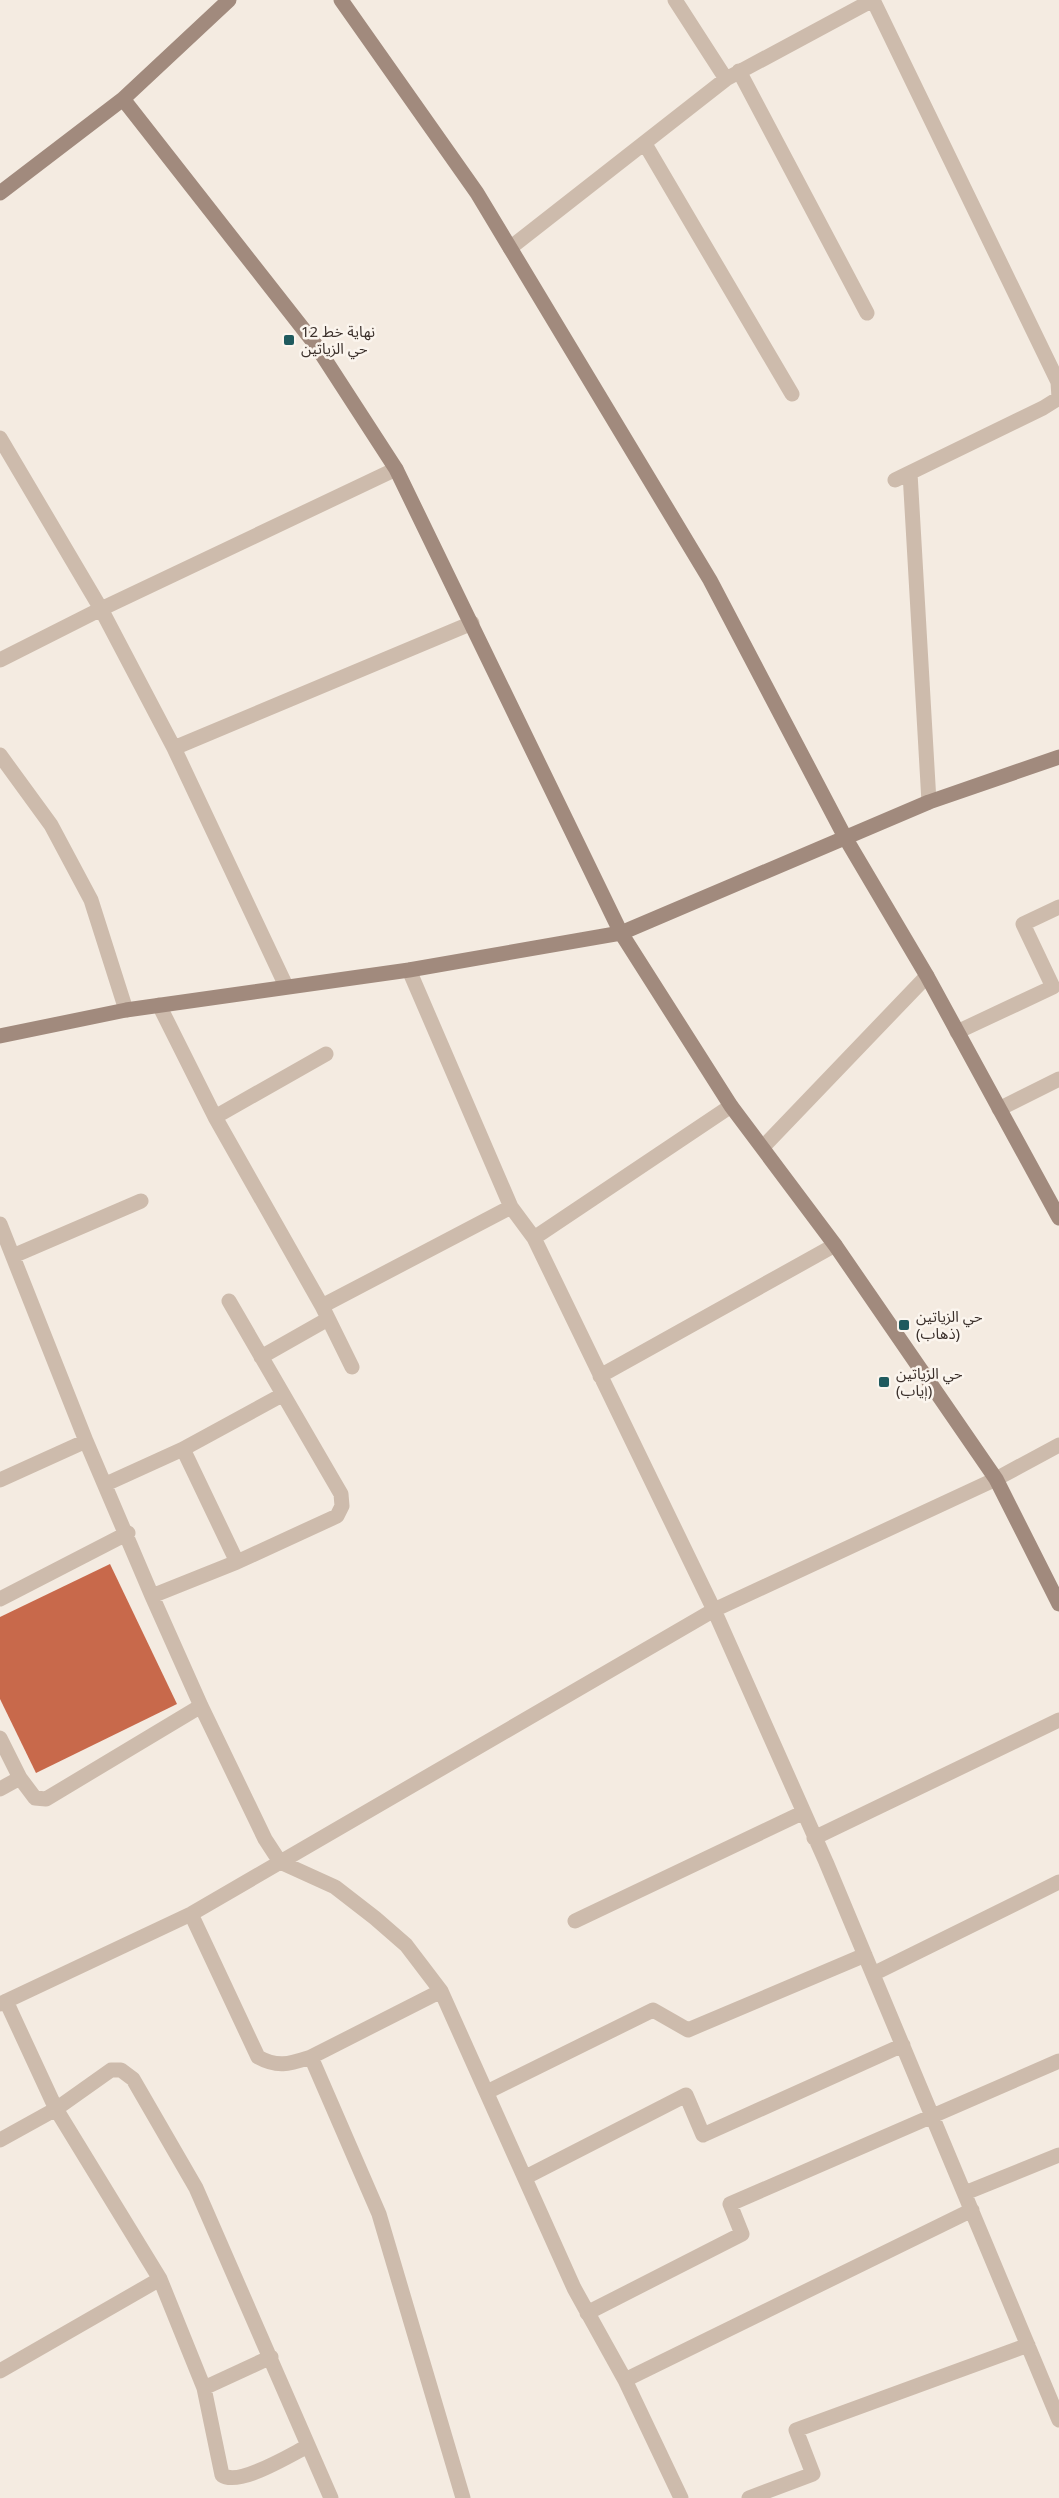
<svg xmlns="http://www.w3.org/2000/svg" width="1059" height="2498" viewBox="0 0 1059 2498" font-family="'Noto Sans','Noto Sans Arabic',sans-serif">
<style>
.building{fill:#c8694b}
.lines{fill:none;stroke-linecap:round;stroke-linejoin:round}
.street{stroke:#cdbbac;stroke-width:15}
.secondary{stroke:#a18a7d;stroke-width:15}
.poi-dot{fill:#1f5a5e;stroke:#fbf5ee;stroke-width:2}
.labels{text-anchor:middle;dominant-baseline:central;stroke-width:5;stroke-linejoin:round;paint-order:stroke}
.poi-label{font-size:15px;fill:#3b302b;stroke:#fbf5ee;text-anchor:start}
</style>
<rect width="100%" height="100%" fill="#f4ebe1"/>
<!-- building -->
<path class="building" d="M110,1564L177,1704L36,1773L0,1699V1617Z"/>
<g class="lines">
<!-- street -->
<path class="street" d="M675,0L726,79
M739,71L867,313
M645,144L792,394
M510,248L726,79L873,0L1058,382L1059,398L1043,408L895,480
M0,438L101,609L174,748L286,986
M910,473L929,802
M0,660L101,609L396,469
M174,748L472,623
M0,755L51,825L91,900L126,1010
M409,970L511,1207L534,1238L714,1610L826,1862L1059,2420
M159,1005L215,1117L322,1306L352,1367
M957,1032L1053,987L1023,924L1059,907
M999,1109L1059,1079
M215,1117L326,1054
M763,1147L927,976
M0,1224L86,1441L152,1596L201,1706L265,1839L280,1862L335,1887L375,1918L406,1945L441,1991L574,2288L625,2380L681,2498
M534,1238L731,1106
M13,1256L141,1201
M322,1306L511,1207
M261,1357L328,1319
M600,1376L835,1245
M183,1449L237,1562
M0,1480L86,1441
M106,1484L183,1449L282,1395
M152,1596L237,1562L337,1516L342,1506L341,1494L229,1301
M0,1599L128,1533
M0,1738L20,1778L35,1798L46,1799L201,1706
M0,1789L20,1778
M814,1838L1059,1720
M191,1914L258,2057C278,2068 289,2064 311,2057L441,1991
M575,1921L802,1813
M873,1974L1059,1882
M6,2001L56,2109L160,2279L204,2388L271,2357
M0,2004L191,1914L714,1610L996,1479L1059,1445
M311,2057L379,2214L463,2498
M487,2092L653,2010L688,2030L865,1955
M0,2140L56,2109L111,2070H121L133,2079L196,2188L331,2498
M526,2177L686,2095L703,2135L903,2045
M965,2193L1059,2155
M587,2313L742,2234L730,2204L1059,2061
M0,2371L160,2279
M625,2380L972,2210
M204,2388L222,2475C239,2487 290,2455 308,2446
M749,2498L813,2474L796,2430L1028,2345"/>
<!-- secondary -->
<path class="secondary" d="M341,0L477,193L710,580L846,839L927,976L1059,1218
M123,99L315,344L396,469L621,933L731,1106L835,1245L996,1479L1059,1604
M0,193L123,99L229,0
M0,1036L126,1010L409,970L621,933L929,802L1059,757"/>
</g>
<!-- markers -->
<g class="poi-dot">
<rect x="283" y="334" width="12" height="12" rx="3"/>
<rect x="898" y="1319" width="12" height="12" rx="3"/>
<rect x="878" y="1376" width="12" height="12" rx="3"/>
</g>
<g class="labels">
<!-- poi labels -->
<g class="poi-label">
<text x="301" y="331">نهاية خط 12<tspan x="301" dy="17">حي الزياتين</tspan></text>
<text x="916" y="1316">حي الزياتين<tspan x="916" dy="17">(ذهاب)</tspan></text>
<text x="896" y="1373">حي الزياتين<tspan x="896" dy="17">(إياب)</tspan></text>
</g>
</g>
</svg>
